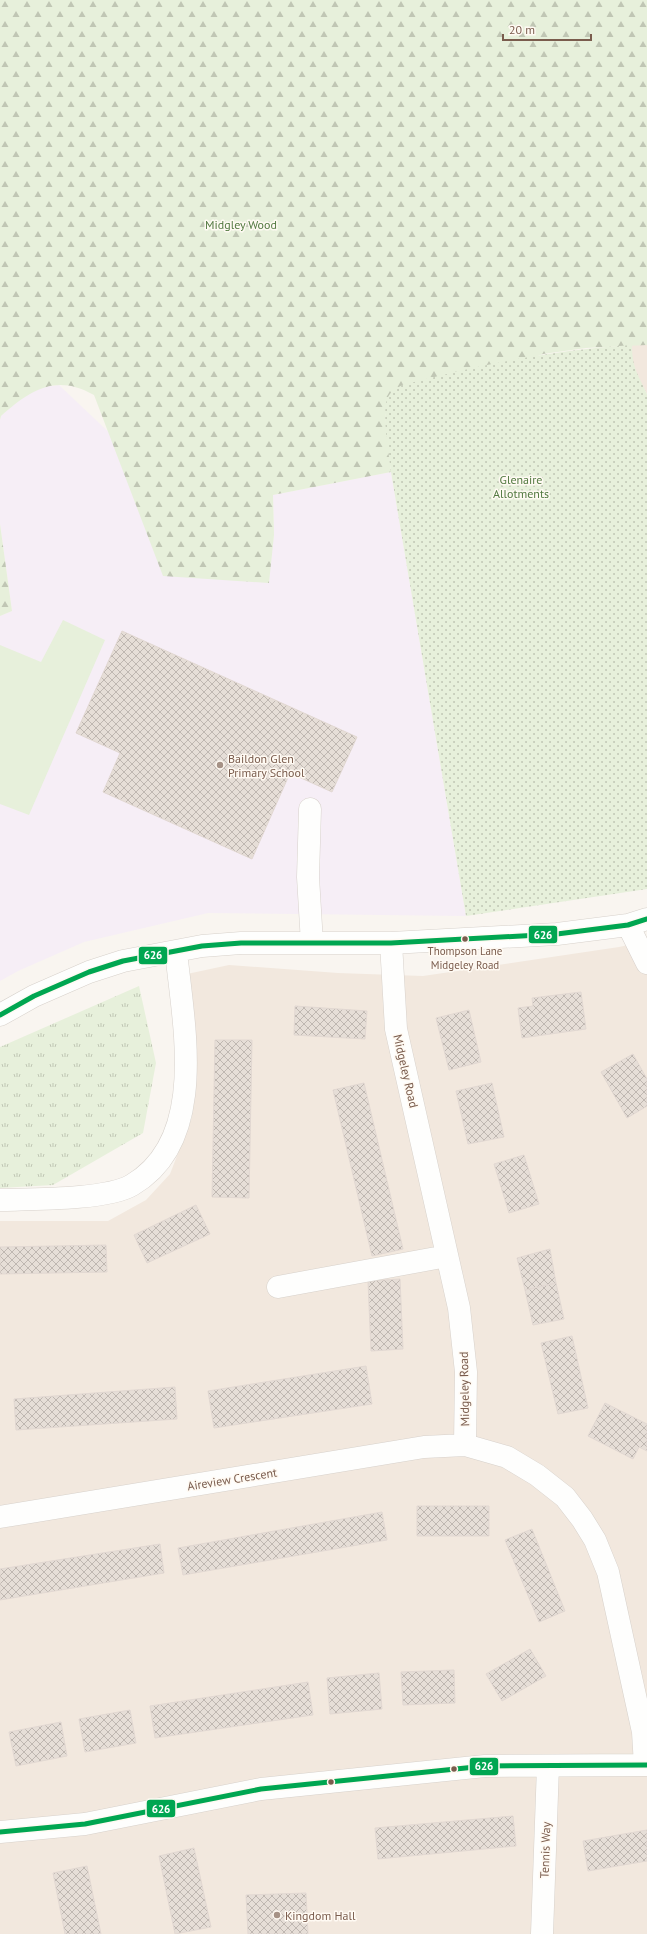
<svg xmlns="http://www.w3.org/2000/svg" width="647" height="1934" viewBox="0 0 647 1934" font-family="'PT Sans',sans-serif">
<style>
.residential{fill:#f2e8de}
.education{fill:#f6eef6}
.grass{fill:url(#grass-tufts)}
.forest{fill:url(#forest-firs)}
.garden{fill:url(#garden-dots)}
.pitch{fill:#e7f0db}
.building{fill:url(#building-cross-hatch);stroke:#e2d8d2}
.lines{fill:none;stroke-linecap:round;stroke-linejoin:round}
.minor-casing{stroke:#d7d1cb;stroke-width:23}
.minor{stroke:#fefefd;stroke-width:22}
.bus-1-casing{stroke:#fffaf3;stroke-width:8}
.bus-1{stroke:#00a651;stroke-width:5}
.poi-dot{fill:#a69286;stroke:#fffaf3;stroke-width:1.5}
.bus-dot{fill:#7a5c4d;stroke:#fffaf3;stroke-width:1.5}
.labels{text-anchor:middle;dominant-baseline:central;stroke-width:3;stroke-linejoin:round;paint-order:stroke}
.bus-label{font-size:11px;fill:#7a5c4d;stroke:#fffaf3}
.park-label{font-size:12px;fill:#537a41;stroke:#fffaf3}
.poi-label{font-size:12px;fill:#7a5c4d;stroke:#fffaf3;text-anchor:start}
.street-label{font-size:12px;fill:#7a5c4d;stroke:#fffaf3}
.line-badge{stroke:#fffaf3;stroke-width:1.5}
.badge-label{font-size:11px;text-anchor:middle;font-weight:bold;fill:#fff}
</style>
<defs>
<pattern id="grass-tufts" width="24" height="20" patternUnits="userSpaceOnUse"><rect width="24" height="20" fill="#e7f0db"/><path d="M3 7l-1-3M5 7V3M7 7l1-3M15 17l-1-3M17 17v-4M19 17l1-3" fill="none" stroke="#c0c6b4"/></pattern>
<pattern id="forest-firs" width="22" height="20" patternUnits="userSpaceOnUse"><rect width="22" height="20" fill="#e7f0db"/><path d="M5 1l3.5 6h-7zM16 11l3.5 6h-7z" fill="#c0c6b4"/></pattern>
<pattern id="garden-dots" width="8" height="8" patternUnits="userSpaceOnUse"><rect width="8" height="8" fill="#e7f0db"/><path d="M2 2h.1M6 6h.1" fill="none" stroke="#c0c6b4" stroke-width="1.8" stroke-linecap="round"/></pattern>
<pattern id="building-cross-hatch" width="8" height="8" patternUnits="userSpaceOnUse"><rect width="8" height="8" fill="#e6ded7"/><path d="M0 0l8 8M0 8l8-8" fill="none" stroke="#bfb7b1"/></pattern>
</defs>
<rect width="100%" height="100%" fill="#f9f5f0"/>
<!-- residential -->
<path class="residential" d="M632,345H647V394L635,373L632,361Z
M647,941V1934H0V1221H108L146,1200L170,1174L192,1117L193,1055L187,974L229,965L338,973L423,976L619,947Z"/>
<!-- education -->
<path class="education" d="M59,385L268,583L274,535L273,495L391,472L466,916L208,913L84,942L18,971L0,981V616L12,611L0,524V420L1,416L20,398L43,387Z"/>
<!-- grass -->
<path class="grass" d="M139,986L156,1063L143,1133L53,1185L0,1188V1047Z"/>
<!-- forest -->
<path class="forest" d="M0,0H647V345L586,348L543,354L385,414L391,472L273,495L274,535L269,583L163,576L94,395C56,373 30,390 1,416L0,420Z
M0,524L12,611L0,616Z"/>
<!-- garden -->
<path class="garden" d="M632,345C632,368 638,374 647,394V889L466,916L391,472C389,454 381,411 388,397C391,391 397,388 402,385C479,365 552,350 632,345Z"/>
<!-- pitch -->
<path class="pitch" d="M63,620L105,640L29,815L0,804V645L41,662Z"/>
<!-- building -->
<path class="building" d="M122,631L357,737L332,792L290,773L252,859L103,792L120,753L76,733Z
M581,992L586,1029L522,1038L518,1008L533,1006L532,998Z
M295,1006L367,1011L365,1039L294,1035Z
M469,1010L481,1062L449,1070L436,1018Z
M215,1040H252L249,1198L212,1197Z
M633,1054L647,1079V1106L627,1118L601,1072Z
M364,1083L403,1249L372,1256L333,1090Z
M492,1083L504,1137L468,1144L456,1091Z
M524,1155L539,1204L509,1213L494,1164Z
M196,1205L210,1234L147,1263L134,1235Z
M106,1245L107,1272L0,1274V1247Z
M550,1249L556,1283L525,1290L517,1258Z
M400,1279L403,1349L371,1351L368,1281Z
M556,1283L564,1319L533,1325L525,1290Z
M572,1336L588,1408L558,1414L541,1343Z
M366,1366L372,1404L214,1428L208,1391Z
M175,1387L177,1419L16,1430L14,1399Z
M605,1403L647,1424V1451L639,1447L633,1459L588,1436Z
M417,1506H489V1536H417Z
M382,1512L387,1540L183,1575L178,1548Z
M532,1529L565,1611L539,1622L505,1540Z
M160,1544L164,1573L0,1600V1569Z
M530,1649L546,1676L502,1701L486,1674Z
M454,1670L455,1703L403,1705L401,1672Z
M379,1673L382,1709L330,1714L327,1678Z
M308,1682L313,1715L155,1738L150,1706Z
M130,1710L136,1743L85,1752L79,1719Z
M61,1722L67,1756L16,1766L9,1732Z
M513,1816L516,1846L378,1859L375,1828Z
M647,1830V1861L588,1871L583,1841Z
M194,1848L211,1927L175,1934L159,1856Z
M87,1866L101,1934H65L53,1873Z
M306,1893L308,1934H248L246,1895Z"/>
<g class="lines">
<!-- minor casing -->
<g class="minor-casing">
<path id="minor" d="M310,809L308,877L312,943
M628,925L647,963
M391,943L396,1029L459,1308L466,1372L465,1445L507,1457L537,1475L565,1497L582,1519L595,1540L608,1572L643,1732L645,1765
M0,1015L34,996L89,972L123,961L202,946L241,943H391L557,934L628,925L647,919
M0,1200C31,1199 107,1200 132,1185C209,1140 183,1023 176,951
M278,1287L447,1256
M0,1517L424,1447L465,1445
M0,1832L85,1824L261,1789L485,1766L647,1765
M542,1934L548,1766"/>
</g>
<!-- minor -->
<use href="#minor" class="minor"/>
<!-- bus-1 casing -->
<g class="bus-1-casing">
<path id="bus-1" d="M0,1015L34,996L89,972L123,961L202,946L241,943H391L557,934L628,925L647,919
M0,1832L85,1824L261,1789L485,1766L647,1765"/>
</g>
<!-- bus-1 -->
<use href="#bus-1" class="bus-1"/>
</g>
<!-- markers -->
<g class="poi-dot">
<circle cx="220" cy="765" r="4"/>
<circle cx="277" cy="1915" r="4"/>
</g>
<g class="bus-dot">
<circle cx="465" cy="939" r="3.5"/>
<circle cx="454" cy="1769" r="3.5"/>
<circle cx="331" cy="1782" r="3.5"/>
</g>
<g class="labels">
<!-- bus labels -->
<g class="bus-label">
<text x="465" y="951">Thompson Lane<tspan x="465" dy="14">Midgeley Road</tspan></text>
</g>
<!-- park labels -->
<g class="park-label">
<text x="241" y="224">Midgley Wood</text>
<text x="521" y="479">Glenaire<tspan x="521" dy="14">Allotments</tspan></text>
</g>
<!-- poi labels -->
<g class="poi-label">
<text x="228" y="758">Baildon Glen<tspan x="228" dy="14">Primary School</tspan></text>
<text x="285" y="1915">Kingdom Hall</text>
</g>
<!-- street labels -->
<g class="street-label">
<text transform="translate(406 1071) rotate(77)">Midgeley Road</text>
<text transform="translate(464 1389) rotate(-91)">Midgeley Road</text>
<text transform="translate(232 1479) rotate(-9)">Aireview Crescent</text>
<text transform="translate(545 1850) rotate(-88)">Tennis Way</text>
</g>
</g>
<g class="line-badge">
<rect x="528" y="925" width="30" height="19" rx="4" fill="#00a651"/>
<rect x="138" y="946" width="30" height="19" rx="4" fill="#00a651"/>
<rect x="469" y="1757" width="30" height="19" rx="4" fill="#00a651"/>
<rect x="146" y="1799" width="30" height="19" rx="4" fill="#00a651"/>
</g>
<g class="badge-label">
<text x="543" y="939">626</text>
<text x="153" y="959">626</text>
<text x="484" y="1770">626</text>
<text x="161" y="1813">626</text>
</g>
<!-- scale -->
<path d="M503 34v6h88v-6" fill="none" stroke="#7a5c4d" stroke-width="2"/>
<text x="509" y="34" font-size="12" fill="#7a5c4d" stroke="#fffaf3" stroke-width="3" paint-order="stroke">20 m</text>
</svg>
